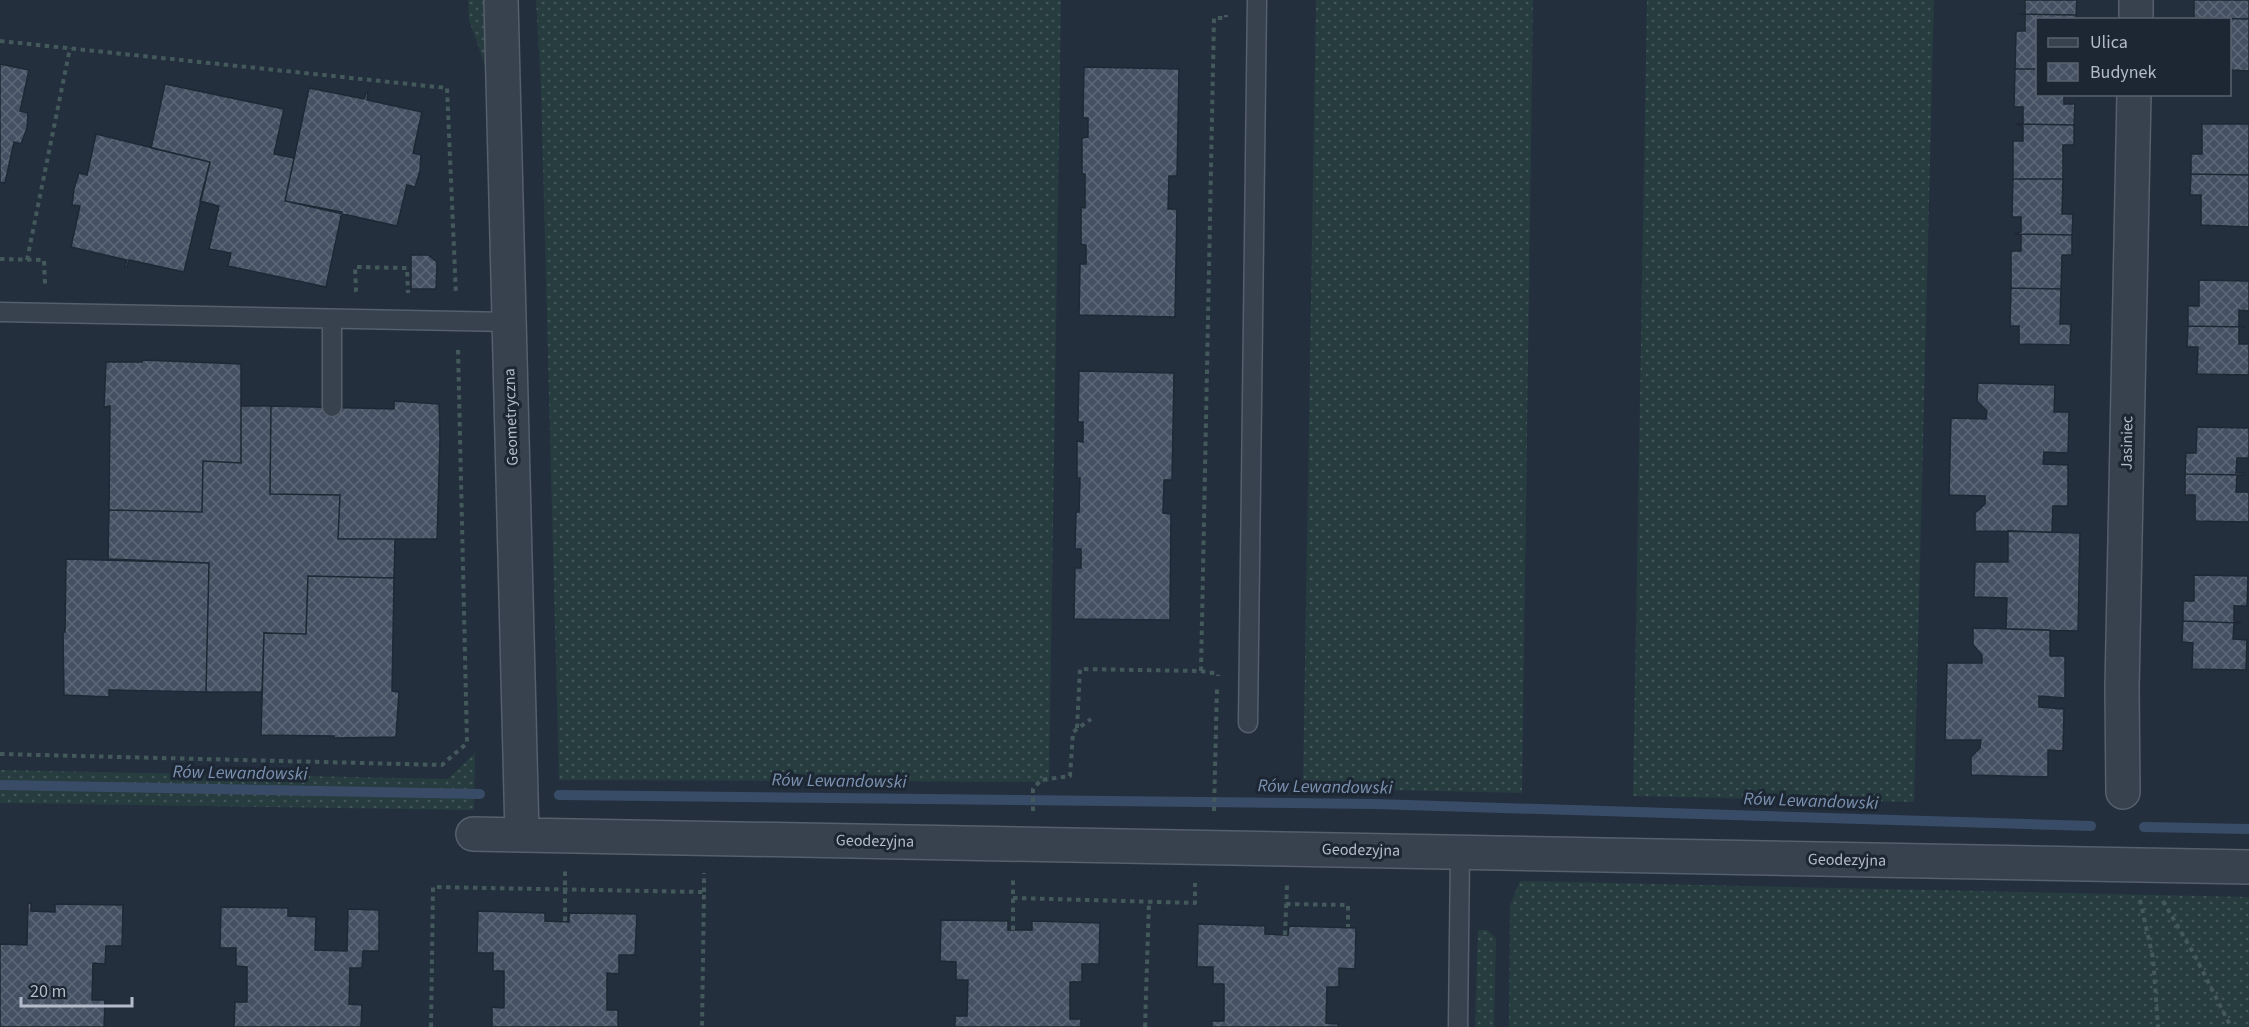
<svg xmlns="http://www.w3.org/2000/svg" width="2249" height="1027" viewBox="0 0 2249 1027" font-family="'Source Sans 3',sans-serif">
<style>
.grass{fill:url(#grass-dots)}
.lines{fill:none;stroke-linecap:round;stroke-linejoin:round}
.stream{stroke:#394c67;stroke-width:10}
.building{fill:url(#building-cross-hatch);stroke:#1f2835;stroke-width:1.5}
.lane-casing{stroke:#565f6c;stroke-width:21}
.street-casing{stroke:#565f6c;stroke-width:36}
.path{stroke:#44595c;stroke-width:4;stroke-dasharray:4.5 4.5;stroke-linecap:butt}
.lane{stroke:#38414e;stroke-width:18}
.street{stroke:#38414e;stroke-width:33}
.labels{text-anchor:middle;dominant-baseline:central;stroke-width:6;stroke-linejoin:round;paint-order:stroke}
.street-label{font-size:16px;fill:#b4bcc9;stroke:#1d2633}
.water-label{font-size:18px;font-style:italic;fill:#7c92b1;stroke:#1d2633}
</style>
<defs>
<pattern id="grass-dots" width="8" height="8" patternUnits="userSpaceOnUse" patternTransform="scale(1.5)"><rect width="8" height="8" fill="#263c3f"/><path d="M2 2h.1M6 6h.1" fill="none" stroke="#435659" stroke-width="1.8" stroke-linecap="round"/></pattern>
<pattern id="building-cross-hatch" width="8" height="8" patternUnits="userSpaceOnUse" patternTransform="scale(1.5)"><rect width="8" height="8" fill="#455162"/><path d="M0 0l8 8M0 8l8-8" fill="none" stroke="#5d6877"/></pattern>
</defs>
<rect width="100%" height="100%" fill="#242f3e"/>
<!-- grass -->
<path class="grass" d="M468,0H483L486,68L469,20Z
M536,0H1061L1049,782L559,780L541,87Z
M1316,0H1533L1522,793L1303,788Z
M1647,0H1934L1914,802L1633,796Z
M475,753L474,810L0,803V770L448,779Z
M1520,881L2249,897V1027H1509L1510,905Z
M1478,930H1487L1496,938L1494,1027H1475Z"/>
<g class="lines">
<!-- stream -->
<path class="stream" d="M0,785L480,794
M559,795L1375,804L2091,826
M2144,827L2249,829"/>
</g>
<!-- building -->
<path class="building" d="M2025,0H2077L2076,15L2018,14L2025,13Z
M2194,0H2249V19L2194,18Z
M2018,14L2076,15V20H2038V69H2015L2016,31H2025V15Z
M2194,18L2249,19V71L2230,70V20Z
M0,64L29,70L20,111L28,113L27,128L21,144L14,142L5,183L0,182Z
M1084,67L1179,69L1177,176H1169L1168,209H1177L1175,317L1079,315L1080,264H1086V245L1081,244V207L1085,208V174H1082V138L1088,137V118H1083Z
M2015,69H2038V94H2064V104H2075L2074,125L2016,124L2023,123V107H2014Z
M165,84L284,109L274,154L294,158L285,201L342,212L326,287L228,266L231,253L209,249L219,206L200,201L210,162L151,148Z
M309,88L364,99L366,93H368L367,100L422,112L413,153L421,155L420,171L415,187L407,185L397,226L285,201Z
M2016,124L2074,125V145H2063V179H2013V141H2023V126Z
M2202,124H2249V175L2191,174V154H2202Z
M96,134L210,162L184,272L129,260L127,267L125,266L127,260L71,247L80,206L72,205L74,189L79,173L87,175Z
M2191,174L2249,175V227L2201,225V195H2190Z
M2013,179H2063L2062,214H2073L2072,235L2014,234L2021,232V217H2012Z
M2014,234L2072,235V255H2062L2061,289L2011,288V251H2021V235Z
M411,255H428L437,262L436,289H411Z
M2199,280L2249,281V311L2239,310V326L2246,327L2188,326V306H2199Z
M2011,288L2061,289L2060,324H2071L2070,345L2019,344V326H2010Z
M2188,326L2246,327L2239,328V344H2249V375L2197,374L2198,347H2187Z
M143,360L241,364V463L203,461L202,512L109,510L110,406L104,407L106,362H142Z
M1079,371L1174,373L1172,480H1164L1163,513L1171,514L1170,620L1074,619L1075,568H1081V549H1075L1076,512H1079L1080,478H1077V441L1083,442V422H1078Z
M1978,383L2055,385L2054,412H2069L2068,453L2044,452L2043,464L2068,465V506H2053L2052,532L1975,531V513L1985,504V496L1949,495L1951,418L1986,419L1987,411L1977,401Z
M394,401L439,404L440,440L437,539H338L340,495L270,494L271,406L394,409Z
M241,406H271L270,494L340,495L338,539H395L394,578L308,576L306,634L264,633L262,692H206L209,563L108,559L109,510L202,512L203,461L241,463Z
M2197,427L2249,428V458H2237L2236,473H2244L2243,475L2185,474L2186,453H2196Z
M2185,474L2243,475L2237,476L2236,492H2249V522L2195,521V495H2185Z
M2008,531L2080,533L2078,631L2006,629L2007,598L1974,597L1975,562H2008Z
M66,559L209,563L206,692L109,690V697L64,695L63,632H65Z
M2194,575L2248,576L2247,606H2234V621L2241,623L2183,621V601H2194Z
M308,576L394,578L392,691L399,692L396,737L334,738V736L261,735L264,633L306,634Z
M2183,621L2241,623L2234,624L2233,639L2247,640L2246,670L2192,669L2193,643L2182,642Z
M1973,628L2050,630V656H2065V698L2039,696V707L2064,709L2063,751L2048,750V777L1971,775V757L1980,748L1981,740H1945L1947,663H1982V655L1973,645Z
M28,903H31V911L55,912V904L123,905L122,946H106L105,964L93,963L92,1000H105L104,1027H0V944L27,945Z
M221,907L288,908V916L316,917L315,950L347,951L348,909L379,910V951H363L362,968H350L349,1004L362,1005L361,1027H234L235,1002H247V967L236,966V948H220Z
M478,911L545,913V921L569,922V913L637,914L635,955H619V974L607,973V1010H618V1027H492V1007L504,1008V971H493V953H477Z
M941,920L1008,921V930H1032V921L1100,923L1099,964H1082V982H1070V1019H1081V1027H955V1016H967L968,980H956V962L940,961Z
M1198,924L1265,926V934L1285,935H1288L1289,926L1356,928L1355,969L1339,968V987H1327L1326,1023L1338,1024V1027H1212V1021H1224V984H1213V967H1197Z"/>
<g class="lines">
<!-- lane casing -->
<g class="lane-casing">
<path id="lane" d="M0,312L508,322
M332,407V319
M1248,723L1257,0
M1458,1027L1460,852"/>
</g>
<!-- street casing -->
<g class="street-casing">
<path id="street" d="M501,0L522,835
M2136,20V0
M2123,792L2122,689L2134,94
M473,834L2249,867"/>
</g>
<!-- path -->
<path class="path" d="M0,41L447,88L456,295
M0,259L44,260L45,284
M27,260L70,48
M354,290H356L355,267L407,268L408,293
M1201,671L1214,18H1226V15
M1077,728L1080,669L1201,671L1218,674V676
M0,754L442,765L467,743L458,349
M1033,811V789L1041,780L1070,776L1073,732L1091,719
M1214,811L1217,687
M704,892V873
M1013,898L1195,903V883
M2140,900L2153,958L2158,1027
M2163,901L2195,956L2231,1027
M1286,904L1348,905V927
M565,921V871
M1013,930V879
M1285,935L1287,885
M431,1027L433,887L704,892L702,1027
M1145,1027L1149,901"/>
<!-- lane -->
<use href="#lane" class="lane"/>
<!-- street -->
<use href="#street" class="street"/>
</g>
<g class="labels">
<!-- street labels -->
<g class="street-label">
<text transform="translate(511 417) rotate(-92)">Geometryczna</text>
<text transform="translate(2127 443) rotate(-89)">Jasiniec</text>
<text transform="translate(875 841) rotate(1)">Geodezyjna</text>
<text transform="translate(1361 850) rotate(1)">Geodezyjna</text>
<text transform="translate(1847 860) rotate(1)">Geodezyjna</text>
</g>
<!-- water labels -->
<g class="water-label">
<text transform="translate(240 773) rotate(1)">Rów Lewandowski</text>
<text transform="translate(839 781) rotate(1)">Rów Lewandowski</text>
<text transform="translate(1325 787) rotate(1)">Rów Lewandowski</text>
<text transform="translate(1811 801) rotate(2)">Rów Lewandowski</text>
</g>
</g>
<!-- legend -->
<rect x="2036" y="18" width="195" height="78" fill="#1d2633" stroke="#59626f" stroke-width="1.5"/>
<rect x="2048" y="38" width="30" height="9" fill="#38414e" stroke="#59626f" stroke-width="1.5"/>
<text x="2090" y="48" font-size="18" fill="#b4bcc9">Ulica</text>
<rect x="2048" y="63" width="30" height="18" fill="url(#building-cross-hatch)" stroke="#59626f" stroke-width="1.5"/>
<text x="2090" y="78" font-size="18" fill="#b4bcc9">Budynek</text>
<!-- scale -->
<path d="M21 997v9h111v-9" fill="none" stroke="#b4bcc9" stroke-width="3"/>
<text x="30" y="997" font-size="18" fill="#b4bcc9" stroke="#1d2633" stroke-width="4.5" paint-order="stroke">20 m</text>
</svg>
